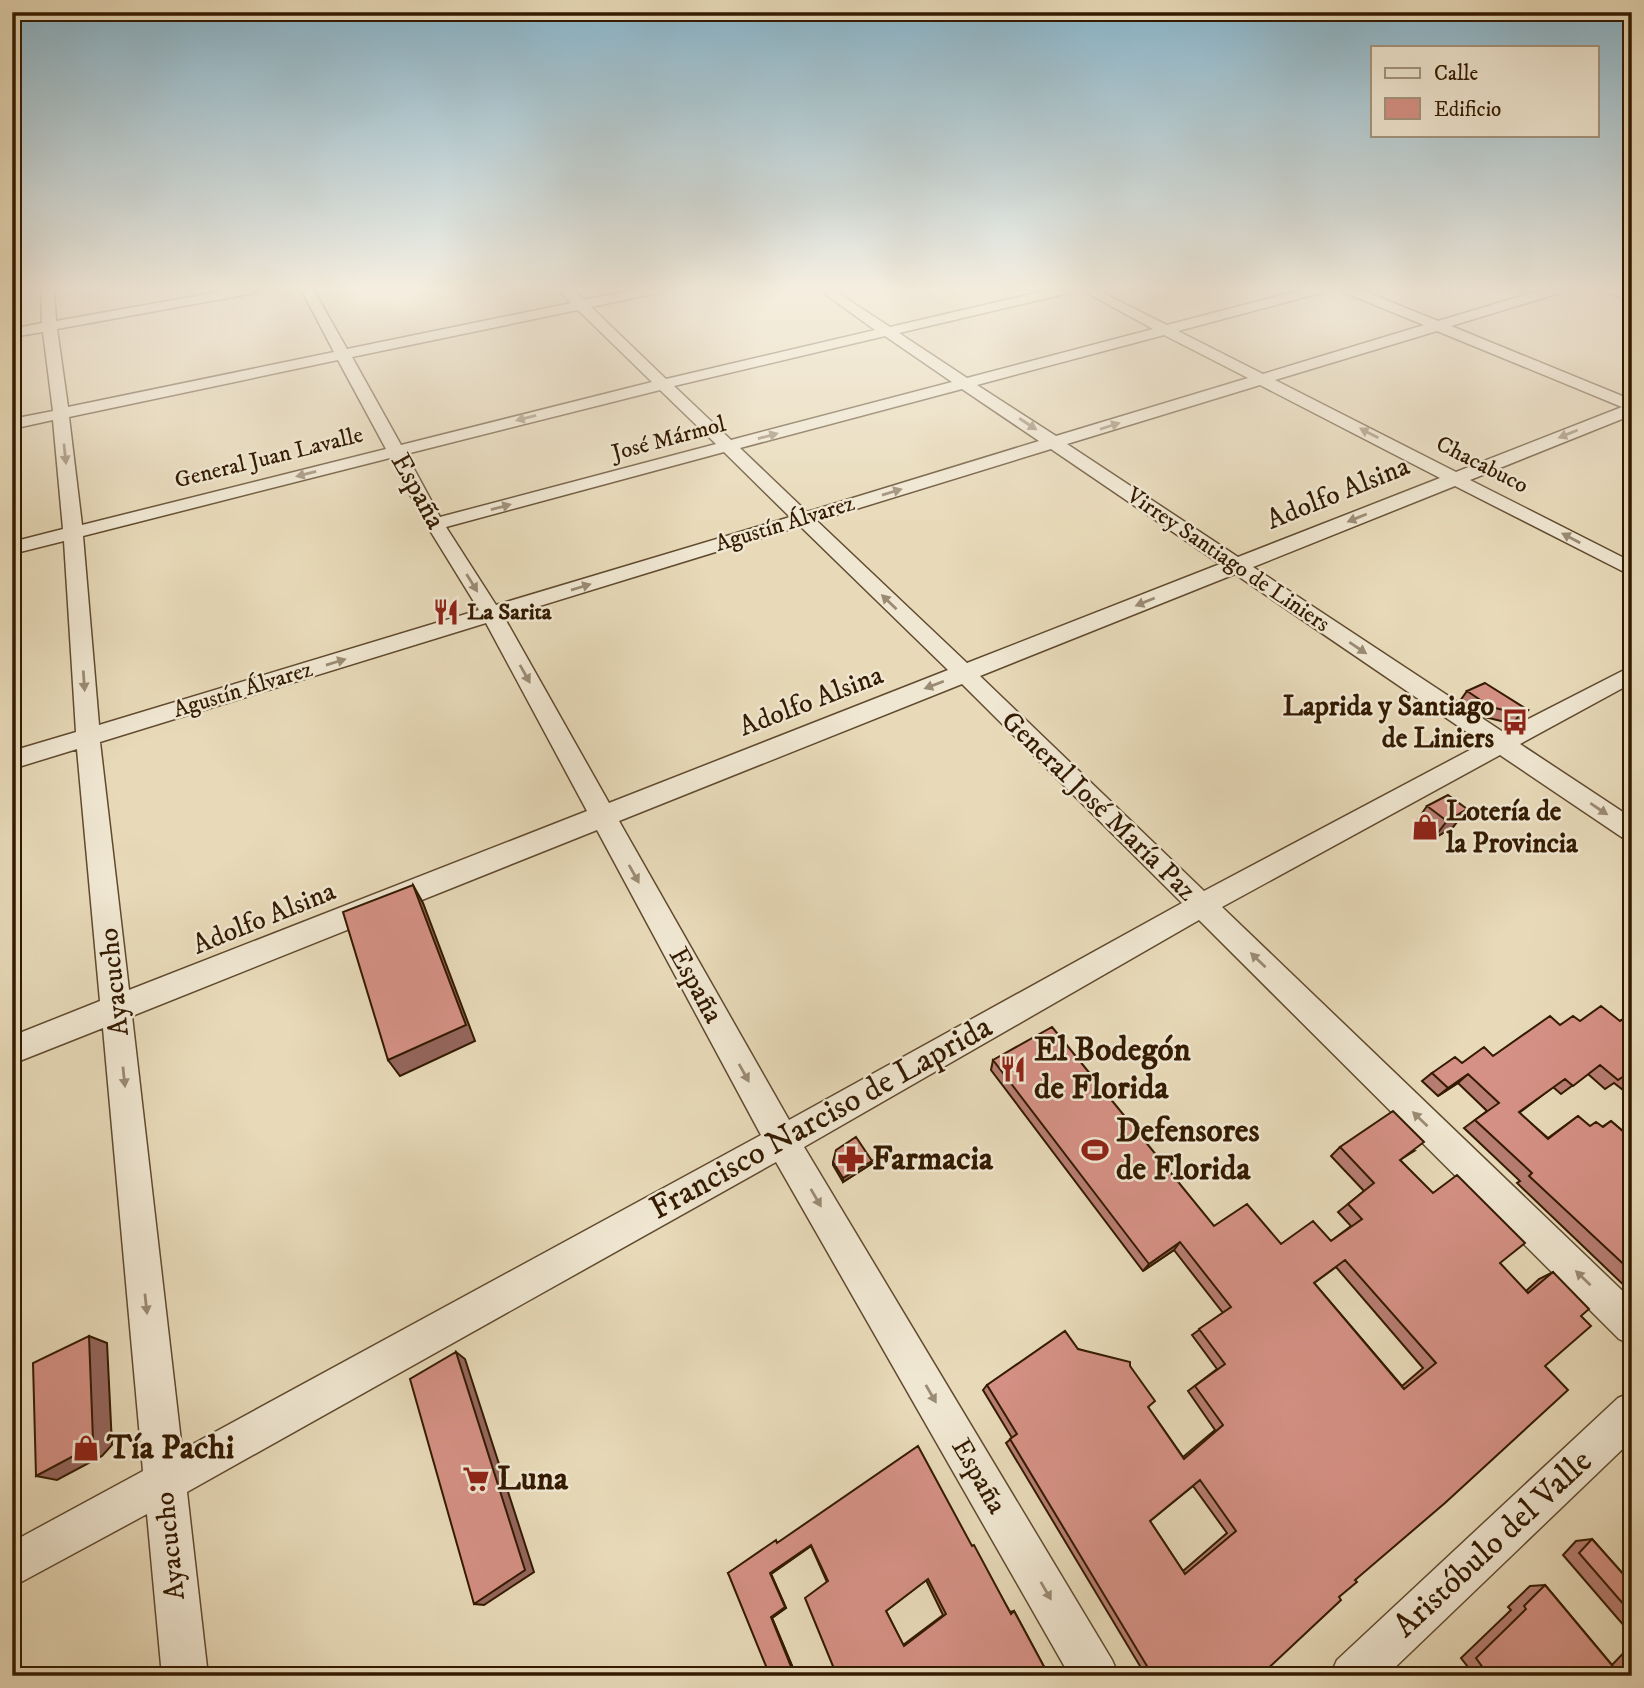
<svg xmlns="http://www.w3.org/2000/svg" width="1644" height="1688" viewBox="0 0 1644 1688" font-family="'IM FELL DW Pica',serif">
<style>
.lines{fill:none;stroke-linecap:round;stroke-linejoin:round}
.minor-casing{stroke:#604a2e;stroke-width:3}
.minor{fill:#f0e7d2;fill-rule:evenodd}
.wall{fill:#b77d72;stroke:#331a00;stroke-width:2;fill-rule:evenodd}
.shaded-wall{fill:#95665d;stroke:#331a00;stroke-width:2}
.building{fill:#d59185;stroke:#331a00;stroke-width:2;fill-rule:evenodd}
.oneway{fill:#9b8b74}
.labels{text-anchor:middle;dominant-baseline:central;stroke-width:5;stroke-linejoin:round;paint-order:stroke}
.far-street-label{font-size:23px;fill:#331a00;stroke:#f0e7d2}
.far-poi-label{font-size:23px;font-weight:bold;fill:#331a00;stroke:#f0e7d2;text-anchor:start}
.street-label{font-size:28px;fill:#331a00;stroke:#f0e7d2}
.poi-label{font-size:28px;font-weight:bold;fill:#331a00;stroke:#f0e7d2;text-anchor:end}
.near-poi-label{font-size:33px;font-weight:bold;fill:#331a00;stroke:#f0e7d2;text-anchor:start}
.near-street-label{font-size:33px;fill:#331a00;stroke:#f0e7d2}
</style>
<rect width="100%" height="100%" fill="#e8dab9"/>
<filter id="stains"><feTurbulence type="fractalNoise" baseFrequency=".00286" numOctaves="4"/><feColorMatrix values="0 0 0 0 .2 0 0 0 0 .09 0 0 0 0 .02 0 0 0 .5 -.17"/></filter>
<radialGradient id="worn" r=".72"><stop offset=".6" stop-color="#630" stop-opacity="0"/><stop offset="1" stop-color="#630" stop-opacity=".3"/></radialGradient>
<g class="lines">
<!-- minor casing -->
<g class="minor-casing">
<path id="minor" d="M41,289H54L56,321L235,289H262L255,293L57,329L68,407L334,352L301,289H313L347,349L571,303L558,289H571L584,300L640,289H663L662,292L591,307L666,379L875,330L818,289H832L890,327L1053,289H1074L1073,292L899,333L967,378L1153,329L1080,289H1095L1167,325L1305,289H1325L1324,292L1178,331L1263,374L1424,325L1343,292L1342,289H1359L1438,321L1545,289H1564L1563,292L1451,326L1632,400V415L1470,480L1632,562V576L1455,486L1253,567L1503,732L1632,666V683L1520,744L1632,818V841L1623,838L1500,755L1222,907L1632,1300V1345L1619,1339L1199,920L804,1147L1112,1660L1119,1676H1070L776,1162L187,1492L208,1676H162L147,1514L12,1587V1542L143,1471L103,1028L12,1064V1036L100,1001L77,749L12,769V751L76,732L64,541L12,554V542L63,529L53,420L12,429V419L53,411L43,332L12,337V329L42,323ZM578,310L652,382L401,445L352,357ZM1437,331L1622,407L1456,472L1275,380ZM1164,335L1248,378L1056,436L977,385ZM885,336L952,382L731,440L674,386ZM338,360L386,449L82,525L69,417ZM1260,385L1440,478L1238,557L1067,444ZM962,389L1039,441L807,512L740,448ZM660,390L716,444L440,517L406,454ZM1051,449L1220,564L967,663L817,521ZM724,452L790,517L496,605L446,527ZM390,458L426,524L479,610L99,725L83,536ZM800,526L948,670L609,803L504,617ZM1235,574L1483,743L1204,891L980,676ZM486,623L587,811L129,990L100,742ZM962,684L1182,903L789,1120L619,821ZM597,830L761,1135L182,1450L132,1016Z
M1599,289H1618L1632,293V302Z
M1632,1392V1440L1386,1676H1330L1337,1660L1618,1398Z"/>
</g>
<!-- minor -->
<use href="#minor" class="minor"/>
</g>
<!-- wall -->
<path class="wall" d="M1467,691L1528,710L1521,720L1513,724L1485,717L1460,701Z
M1427,806L1467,809L1453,827L1433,839L1414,825Z
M1632,1013V1097L1614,1083L1605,1089L1588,1074L1561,1094L1553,1087L1519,1113L1548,1138L1578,1116L1589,1126L1602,1127L1611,1121L1632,1139V1293L1517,1183L1520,1181L1464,1128L1487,1111L1458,1083L1438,1096L1422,1081L1432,1073L1462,1063L1493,1056L1560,1025L1580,1021H1620Z
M993,1060L1214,1226L1281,1244L1331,1241L1351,1226L1338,1212L1364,1191L1331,1156L1340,1147L1414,1151L1400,1160L1526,1291L1539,1279L1553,1272L1581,1316L1545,1366L1355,1580L1260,1676H1146L1006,1443L1012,1438L983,1390L987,1385L1078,1349L1130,1366L1148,1407L1183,1457L1215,1430L1188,1391L1217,1369L1192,1335L1223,1313L1174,1250L1143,1271L991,1070ZM1336,1267L1423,1368L1402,1386L1314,1283ZM1193,1486L1227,1533L1183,1571L1150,1521Z
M833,1162L871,1164L843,1182L833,1165Z
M1592,1539L1624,1575L1632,1567V1635L1563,1555L1576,1541Z
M778,1543L972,1546L1010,1612L1014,1611L1049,1676H837L827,1582L811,1546L771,1574L786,1608L772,1618L795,1673L728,1573ZM926,1580L943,1615L903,1645L886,1611Z
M1545,1585L1612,1665L1632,1644V1676H1475L1461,1658L1511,1610L1508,1607L1530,1586Z"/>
<!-- shaded-wall -->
<path class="shaded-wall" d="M1528,710L1521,720L1513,724L1520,714Z
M1467,809L1453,827L1433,839L1447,821Z
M413,885L423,903L475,1041L400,1076L388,1060Z
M1468,1074L1458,1083L1438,1096L1448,1088Z
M872,1161L871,1164L843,1182V1178Z
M1180,1242L1174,1250L1143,1271L1149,1264Z
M89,1336L107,1343L112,1445L102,1456L57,1480L36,1476Z
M456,1352L465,1359L534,1572L484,1605L474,1604Z
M811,1545V1546L771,1574L786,1608L772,1618L795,1673L794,1674L771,1617L770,1573Z"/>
<!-- building -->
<path class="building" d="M1485,683L1528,710L1520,714L1491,707L1467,691Z
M1448,795L1467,809L1447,821L1427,806Z
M413,885L466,1025L388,1060L343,912Z
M1601,1006L1620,1021L1632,1013V1078L1627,1074L1618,1080L1600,1065L1573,1086L1565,1079L1519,1112L1548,1139L1578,1116L1590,1126L1596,1122L1603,1127L1611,1121L1632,1139V1272L1529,1176L1532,1173L1475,1120L1499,1103L1468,1074L1448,1088L1432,1073L1455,1057L1462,1063L1484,1047L1493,1056L1550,1016L1560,1025L1573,1016L1580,1021Z
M1052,1027L1214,1226L1247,1204L1281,1244L1313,1221L1331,1241L1362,1219L1348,1204L1374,1183L1340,1147L1393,1111L1424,1142L1400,1160L1433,1193L1457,1175L1525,1243L1500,1263L1528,1293L1553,1272L1589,1309L1581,1316L1591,1326L1545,1366L1568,1390L1445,1503L1355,1580L1357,1582L1339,1597L1341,1600L1260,1676H1153L1010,1439L1017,1434L987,1385L1065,1331L1078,1349L1130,1362V1366L1155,1401L1148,1407L1184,1459L1223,1425L1195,1386L1225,1364L1199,1329L1231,1307L1180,1242L1149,1264L993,1060ZM1345,1260L1436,1363L1404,1389L1314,1283ZM1200,1480L1236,1531L1185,1574L1150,1521Z
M856,1137L872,1161L843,1178L833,1162L836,1150Z
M89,1336L93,1440L83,1451L36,1476L33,1363Z
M456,1352L525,1570L474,1604L410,1379Z
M918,1446L972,1546L974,1545L1011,1614L1014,1611L1049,1676H837L805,1598L828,1581L811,1545L770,1573L785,1607L771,1617L794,1674L792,1676H770L728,1573L776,1540L777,1543ZM928,1579L946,1614L904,1646L886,1611Z
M1592,1539L1632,1584V1614L1579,1553Z
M1545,1585L1621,1676H1489L1476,1658L1526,1609L1524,1606Z
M1632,1664V1676H1621Z"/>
<!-- one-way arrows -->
<defs><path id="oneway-solid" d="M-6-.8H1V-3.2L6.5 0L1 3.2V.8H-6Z" transform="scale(1.75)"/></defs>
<g class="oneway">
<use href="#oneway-solid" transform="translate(526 418) rotate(166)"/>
<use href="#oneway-solid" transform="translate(1028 424) rotate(33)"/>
<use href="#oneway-solid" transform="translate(1110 426) rotate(-18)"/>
<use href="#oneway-solid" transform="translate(1369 433) rotate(-153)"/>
<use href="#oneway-solid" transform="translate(1568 434) rotate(158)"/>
<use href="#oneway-solid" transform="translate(768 436) rotate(-15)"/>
<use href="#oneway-solid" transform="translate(65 454) rotate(84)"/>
<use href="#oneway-solid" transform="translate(306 474) rotate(166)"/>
<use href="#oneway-solid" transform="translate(892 492) rotate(-17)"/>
<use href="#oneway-solid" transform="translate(501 507) rotate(-15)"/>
<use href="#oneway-solid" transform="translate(1357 518) rotate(158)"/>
<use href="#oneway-solid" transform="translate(1571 538) rotate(-152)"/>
<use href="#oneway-solid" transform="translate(472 583) rotate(58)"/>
<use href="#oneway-solid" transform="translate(581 587) rotate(-17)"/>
<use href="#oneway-solid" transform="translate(889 602) rotate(-136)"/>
<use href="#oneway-solid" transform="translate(1145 602) rotate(158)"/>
<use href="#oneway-solid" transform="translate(1358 648) rotate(34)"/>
<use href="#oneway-solid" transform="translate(336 662) rotate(-17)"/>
<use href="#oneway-solid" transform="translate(525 674) rotate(61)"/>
<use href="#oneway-solid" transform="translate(84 681) rotate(86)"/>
<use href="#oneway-solid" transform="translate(934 685) rotate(159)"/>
<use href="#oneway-solid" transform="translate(1599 809) rotate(34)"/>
<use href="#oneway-solid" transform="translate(634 874) rotate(61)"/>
<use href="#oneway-solid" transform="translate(1258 960) rotate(-136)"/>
<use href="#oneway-solid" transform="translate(744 1073) rotate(61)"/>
<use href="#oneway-solid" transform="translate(124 1077) rotate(84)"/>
<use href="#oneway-solid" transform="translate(1420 1119) rotate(-136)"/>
<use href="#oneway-solid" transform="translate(816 1198) rotate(60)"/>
<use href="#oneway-solid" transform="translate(1583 1278) rotate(-136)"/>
<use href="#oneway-solid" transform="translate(146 1304) rotate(84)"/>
<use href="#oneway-solid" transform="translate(931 1394) rotate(60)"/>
<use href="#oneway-solid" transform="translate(1046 1591) rotate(60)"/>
</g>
<!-- sky -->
<linearGradient id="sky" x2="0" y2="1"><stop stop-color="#88b7cf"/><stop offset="0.55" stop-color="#f5eee0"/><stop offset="1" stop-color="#f5eee0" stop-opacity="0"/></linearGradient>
<rect width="1644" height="525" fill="url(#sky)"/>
<!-- icons -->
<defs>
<g id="restaurant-bare" transform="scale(2.1)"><path d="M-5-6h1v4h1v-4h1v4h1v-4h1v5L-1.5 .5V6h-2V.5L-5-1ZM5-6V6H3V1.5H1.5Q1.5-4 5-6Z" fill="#8f2418" stroke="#f0e7d2" stroke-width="2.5" paint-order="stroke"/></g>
<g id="bus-bare" transform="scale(2.1)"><path d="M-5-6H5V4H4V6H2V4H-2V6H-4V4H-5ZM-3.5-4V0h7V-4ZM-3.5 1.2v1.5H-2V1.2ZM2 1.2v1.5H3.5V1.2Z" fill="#8f2418" stroke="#f0e7d2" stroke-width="2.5" paint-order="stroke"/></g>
<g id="shop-bare" transform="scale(2.1)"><path d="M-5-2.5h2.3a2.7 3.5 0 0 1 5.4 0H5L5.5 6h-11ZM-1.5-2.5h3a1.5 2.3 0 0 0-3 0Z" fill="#8f2418" stroke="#f0e7d2" stroke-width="2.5" paint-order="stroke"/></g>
<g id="stadium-bare" transform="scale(2.1)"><path d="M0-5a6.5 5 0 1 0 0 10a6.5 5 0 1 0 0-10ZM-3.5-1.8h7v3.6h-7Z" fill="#8f2418" stroke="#f0e7d2" stroke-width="2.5" paint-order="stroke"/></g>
<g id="pharmacy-bare" transform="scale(2.1)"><path d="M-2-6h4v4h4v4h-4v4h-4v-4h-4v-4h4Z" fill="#8f2418" stroke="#f0e7d2" stroke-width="2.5" paint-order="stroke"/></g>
<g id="supermarket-bare" transform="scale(2.1)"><path d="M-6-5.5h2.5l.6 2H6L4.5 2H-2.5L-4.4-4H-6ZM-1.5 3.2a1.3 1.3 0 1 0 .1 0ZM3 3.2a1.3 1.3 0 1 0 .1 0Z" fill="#8f2418" stroke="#f0e7d2" stroke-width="2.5" paint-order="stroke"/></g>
</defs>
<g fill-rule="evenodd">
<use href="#restaurant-bare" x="446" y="612"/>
<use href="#bus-bare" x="1515" y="722"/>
<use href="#shop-bare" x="1425" y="827"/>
<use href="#restaurant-bare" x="1013" y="1069"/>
<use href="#stadium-bare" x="1095" y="1150"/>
<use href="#pharmacy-bare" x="851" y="1159"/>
<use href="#shop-bare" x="86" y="1448"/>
<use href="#supermarket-bare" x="476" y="1479"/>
</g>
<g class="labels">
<!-- far-street labels -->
<g class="far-street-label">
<text transform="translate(669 439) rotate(-15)">José Mármol</text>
<text transform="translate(269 458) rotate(-14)">General Juan Lavalle</text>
<text transform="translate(1482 465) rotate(27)">Chacabuco</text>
<text transform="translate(785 524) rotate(-17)">Agustín Álvarez</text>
<text transform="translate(1228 560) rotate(34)">Virrey Santiago de Liniers</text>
<text transform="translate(243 690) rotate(-17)">Agustín Álvarez</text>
</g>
<!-- far-poi labels -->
<g class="far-poi-label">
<text x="467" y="612">La Sarita</text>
</g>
<!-- street labels -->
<g class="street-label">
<text transform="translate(418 491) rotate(61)">España</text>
<text transform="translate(1338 493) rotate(-22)">Adolfo Alsina</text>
<text transform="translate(811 701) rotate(-21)">Adolfo Alsina</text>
<text transform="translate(1099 806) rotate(44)">General José María Paz</text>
<text transform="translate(264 918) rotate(-22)">Adolfo Alsina</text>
<text transform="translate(114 982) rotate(-96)">Ayacucho</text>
<text transform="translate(696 985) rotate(61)">España</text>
<text transform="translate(979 1476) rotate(60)">España</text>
<text transform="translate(170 1546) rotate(-96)">Ayacucho</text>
</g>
<!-- poi labels -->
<g class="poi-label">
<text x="1494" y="706">Laprida y Santiago<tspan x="1494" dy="32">de Liniers</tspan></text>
<text x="1446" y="811" text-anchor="start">Lotería de<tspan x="1446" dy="32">la Provincia</tspan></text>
</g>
<!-- near-poi labels -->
<g class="near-poi-label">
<text x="1034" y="1050">El Bodegón<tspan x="1034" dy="38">de Florida</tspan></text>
<text x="1116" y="1131">Defensores<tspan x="1116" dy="38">de Florida</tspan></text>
<text x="872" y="1159">Farmacia</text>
<text x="107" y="1448">Tía Pachi</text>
<text x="497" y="1479">Luna</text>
</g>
<!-- near-street labels -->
<g class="near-street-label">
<text transform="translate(821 1118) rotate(-29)">Francisco Narciso de Laprida</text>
<text transform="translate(1493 1544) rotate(-43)">Aristóbulo del Valle</text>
</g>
</g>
<!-- margin -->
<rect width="1644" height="1688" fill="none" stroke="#e8dab9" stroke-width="42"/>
<rect x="14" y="14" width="1616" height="1660" fill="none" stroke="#331a00" stroke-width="3.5"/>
<rect x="21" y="21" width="1602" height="1646" fill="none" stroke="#331a00" stroke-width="2"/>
<!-- legend -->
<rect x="1371" y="46" width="228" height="91" fill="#f0e7d2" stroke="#a4957e" stroke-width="2"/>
<rect x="1385" y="68" width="35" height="10" fill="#f0e7d2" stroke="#a4957e" stroke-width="2"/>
<text x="1434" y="80" font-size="21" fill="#331a00">Calle</text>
<rect x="1385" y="98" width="35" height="21" fill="#d59185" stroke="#a4957e" stroke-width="2"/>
<text x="1434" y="116" font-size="21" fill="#331a00">Edificio</text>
<rect width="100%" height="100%" filter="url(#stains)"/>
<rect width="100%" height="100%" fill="url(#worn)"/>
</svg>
